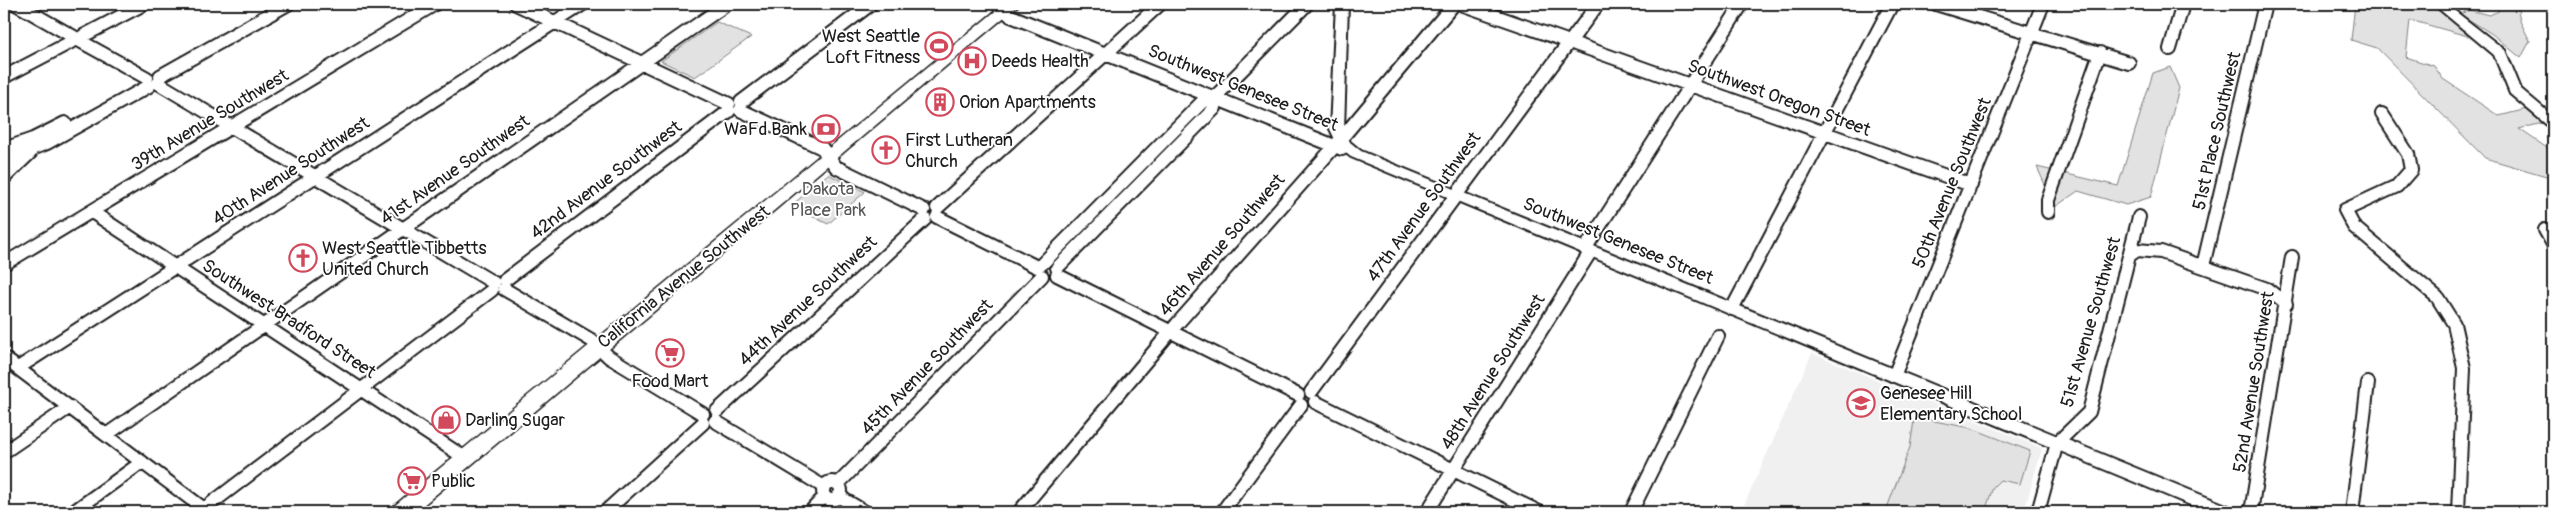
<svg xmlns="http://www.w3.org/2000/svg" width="2557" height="516" viewBox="0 0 2557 516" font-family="Pangolin,sans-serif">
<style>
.built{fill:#f0f0f0}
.green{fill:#e2e2e2;stroke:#7f7f7f}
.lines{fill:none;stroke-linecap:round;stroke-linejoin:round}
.minor-casing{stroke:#1c1c1c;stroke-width:16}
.tertiary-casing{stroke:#1c1c1c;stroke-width:4}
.secondary-casing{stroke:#1c1c1c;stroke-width:3}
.minor{stroke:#fff;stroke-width:12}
.tertiary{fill:#fff;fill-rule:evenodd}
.secondary{fill:#fff;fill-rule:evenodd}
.labels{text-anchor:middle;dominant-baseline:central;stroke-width:4;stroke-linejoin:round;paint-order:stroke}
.poi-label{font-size:18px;fill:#1c1c1c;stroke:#fff;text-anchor:start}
.street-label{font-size:18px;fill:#1c1c1c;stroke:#fff}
.park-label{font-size:18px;fill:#575757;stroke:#fff}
</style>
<rect width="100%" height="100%" fill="#fff"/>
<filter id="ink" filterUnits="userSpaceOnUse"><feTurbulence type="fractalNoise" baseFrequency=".02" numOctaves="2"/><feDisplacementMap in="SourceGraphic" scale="10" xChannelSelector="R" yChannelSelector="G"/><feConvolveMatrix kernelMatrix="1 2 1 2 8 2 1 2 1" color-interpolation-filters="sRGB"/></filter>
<g filter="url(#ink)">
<!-- built -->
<path class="built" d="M1812,353L2042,448L2024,512H1741Z"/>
<!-- green -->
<path class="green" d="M2355,4H2432L2471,37L2410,20L2406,57L2434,66L2443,79L2499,116L2527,109L2546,122L2519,129L2553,152V178L2485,158L2377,48L2351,40Z
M2493,4H2517L2520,21L2530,41L2521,58L2492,34L2460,14L2469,10L2489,15L2499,11Z
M717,22L751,37L695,77L661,61Z
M2170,67L2179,88L2151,197L2126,205L2078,191L2055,207L2037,167L2118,186L2153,73Z
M828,174L865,192L828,224L791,206Z
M1915,414L1934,421L1971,428L2030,451L2020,484L2000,480L1993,487L1985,512H1895L1887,508L1910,447Z"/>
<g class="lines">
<!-- minor casing -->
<g class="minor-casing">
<path id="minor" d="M16,4L74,37
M516,4L729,104
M998,4L1011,16L1342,149
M1461,4L1564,40
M1936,4L2129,63
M83,36L144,4
M1572,39L1598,4
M80,41L147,78
M1575,44L1971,185
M2170,49L2183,4
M160,76L288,4
M4,77L71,42
M158,83L494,283
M741,102L871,4
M740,110L822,148L836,167L924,210
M2382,114L2408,154L2411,170L2397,186L2345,210L2354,227L2437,297L2454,324L2464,368L2458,512
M4,149L33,139L65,123
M4,160L47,143L149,86
M4,178L31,152
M937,208L1160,4
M92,212L465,458
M2048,212V200L2100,53
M937,217L1037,267
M2545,230L2553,244
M1585,249L1742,4
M2130,255L2137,250L2161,252L2267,289L2286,304
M4,264L435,4
M1042,264L1202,102L1214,98L1307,4
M2203,266L2265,4
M1057,268L1215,108L1214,98
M1057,275L1298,395
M505,280L729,111
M504,289L591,340L609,357L703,414
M1732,309L1892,4
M4,358L208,512
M18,368L583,4
M1894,376L2043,4
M1311,392L1567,45
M1315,402L1539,512
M717,411L925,219
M715,421L824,487
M106,435L727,4
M4,452L70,407
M823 491a9 9 0 1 1 18 0a9 9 0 1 1-18 0Z
M838,484L1042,276
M838,496L865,512
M204,509L492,290
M73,512L142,462
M605,512L703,423
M810,512L824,497
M1019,512L1177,324L1335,146L1454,4
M1222,512L1301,405
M1427,512L1591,251
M1631,512L1718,336
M2038,512L2057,443L2089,412L2139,217
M2251,512L2292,257
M2352,512L2368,383"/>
</g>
<!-- tertiary casing -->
<g class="tertiary-casing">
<path id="tertiary" d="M1336,4H1348L1344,129L1350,142L1361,151L2231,507L2234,512H2207L1351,157L1339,148L1330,129Z
M2433,4H2446L2505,50L2521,89L2553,116V127L2548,126L2510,94L2494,55Z"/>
</g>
<!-- secondary casing -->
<g class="secondary-casing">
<path id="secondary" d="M1004,4H1020L415,512H391L394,506Z"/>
</g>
<!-- minor -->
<use href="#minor" class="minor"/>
<!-- tertiary -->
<use href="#tertiary" class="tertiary"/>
<!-- secondary -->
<use href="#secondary" class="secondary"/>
</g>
</g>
<!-- icons -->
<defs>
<g id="stadium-ring" transform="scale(1.4375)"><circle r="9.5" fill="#fff" stroke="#d1495b" stroke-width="1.5"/><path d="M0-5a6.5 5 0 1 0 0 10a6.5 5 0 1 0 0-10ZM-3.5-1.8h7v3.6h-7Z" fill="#d1495b"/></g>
<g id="hospital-ring" transform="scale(1.4375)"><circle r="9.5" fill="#fff" stroke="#d1495b" stroke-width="1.5"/><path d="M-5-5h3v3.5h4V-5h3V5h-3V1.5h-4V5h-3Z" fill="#d1495b"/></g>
<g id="building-ring" transform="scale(1.4375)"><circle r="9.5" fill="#fff" stroke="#d1495b" stroke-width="1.5"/><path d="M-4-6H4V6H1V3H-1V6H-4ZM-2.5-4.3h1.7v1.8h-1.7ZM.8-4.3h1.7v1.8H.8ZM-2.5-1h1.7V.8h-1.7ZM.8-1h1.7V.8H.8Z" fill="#d1495b"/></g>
<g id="bank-ring" transform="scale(1.4375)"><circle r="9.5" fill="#fff" stroke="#d1495b" stroke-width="1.5"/><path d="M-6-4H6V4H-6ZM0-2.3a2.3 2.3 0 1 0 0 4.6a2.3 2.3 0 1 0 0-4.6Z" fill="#d1495b"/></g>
<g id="church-ring" transform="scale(1.4375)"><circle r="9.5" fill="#fff" stroke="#d1495b" stroke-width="1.5"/><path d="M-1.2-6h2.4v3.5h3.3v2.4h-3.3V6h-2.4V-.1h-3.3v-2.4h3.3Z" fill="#d1495b"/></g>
<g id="supermarket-ring" transform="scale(1.4375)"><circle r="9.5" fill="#fff" stroke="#d1495b" stroke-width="1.5"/><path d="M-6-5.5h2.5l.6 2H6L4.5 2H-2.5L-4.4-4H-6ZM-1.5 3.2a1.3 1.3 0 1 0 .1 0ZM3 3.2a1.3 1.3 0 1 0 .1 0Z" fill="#d1495b"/></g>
<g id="school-ring" transform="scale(1.4375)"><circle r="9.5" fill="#fff" stroke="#d1495b" stroke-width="1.5"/><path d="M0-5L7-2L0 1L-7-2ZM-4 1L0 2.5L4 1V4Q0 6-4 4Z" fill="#d1495b"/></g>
<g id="shop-ring" transform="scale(1.4375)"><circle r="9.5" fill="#fff" stroke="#d1495b" stroke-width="1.5"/><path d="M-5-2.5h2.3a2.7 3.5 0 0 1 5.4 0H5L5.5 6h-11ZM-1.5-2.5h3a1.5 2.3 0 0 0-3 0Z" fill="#d1495b"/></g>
</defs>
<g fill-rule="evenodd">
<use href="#stadium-ring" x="939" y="46"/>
<use href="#hospital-ring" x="972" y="61"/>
<use href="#building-ring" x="940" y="102"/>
<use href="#bank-ring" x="826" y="129"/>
<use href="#church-ring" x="886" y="150"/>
<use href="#church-ring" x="303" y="258"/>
<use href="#supermarket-ring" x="670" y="353"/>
<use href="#school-ring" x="1861" y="403"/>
<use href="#shop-ring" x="446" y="420"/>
<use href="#supermarket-ring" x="412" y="481"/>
</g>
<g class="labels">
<!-- poi labels -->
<g class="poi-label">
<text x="920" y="36" text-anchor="end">West Seattle<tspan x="920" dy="21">Loft Fitness</tspan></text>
<text x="991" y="61">Deeds Health</text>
<text x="959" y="102">Orion Apartments</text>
<text x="807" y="129" text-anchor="end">WaFd Bank</text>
<text x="905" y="140">First Lutheran<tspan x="905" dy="21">Church</tspan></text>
<text x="322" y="248">West Seattle Tibbetts<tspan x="322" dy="21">United Church</tspan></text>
<text x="670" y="381" text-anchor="middle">Food Mart</text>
<text x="1880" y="393">Genesee Hill<tspan x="1880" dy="21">Elementary School</tspan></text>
<text x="465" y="420">Darling Sugar</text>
<text x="431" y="481">Public</text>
</g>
<!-- street labels -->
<g class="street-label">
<text transform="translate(1243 88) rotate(22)">Southwest Genesee Street</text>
<text transform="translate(1779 98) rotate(20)">Southwest Oregon Street</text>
<text transform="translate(210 120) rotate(-31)">39th Avenue Southwest</text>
<text transform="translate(2217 131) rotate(-77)">51st Place Southwest</text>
<text transform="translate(455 170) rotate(-35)">41st Avenue Southwest</text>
<text transform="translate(291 171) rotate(-33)">40th Avenue Southwest</text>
<text transform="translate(606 180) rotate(-37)">42nd Avenue Southwest</text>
<text transform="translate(1952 183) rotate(-68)">50th Avenue Southwest</text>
<text transform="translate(1424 207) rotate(-54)">47th Avenue Southwest</text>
<text transform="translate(1618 241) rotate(22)">Southwest Genesee Street</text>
<text transform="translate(1222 245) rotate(-49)">46th Avenue Southwest</text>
<text transform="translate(684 277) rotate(-39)">California Avenue Southwest</text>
<text transform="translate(808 301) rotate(-43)">44th Avenue Southwest</text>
<text transform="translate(289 319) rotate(33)">Southwest Bradford Street</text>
<text transform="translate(2091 322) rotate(-74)">51st Avenue Southwest</text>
<text transform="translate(927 367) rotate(-46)">45th Avenue Southwest</text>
<text transform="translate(1493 372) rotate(-58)">48th Avenue Southwest</text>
<text transform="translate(2254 382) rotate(-81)">52nd Avenue Southwest</text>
</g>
<!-- park labels -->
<g class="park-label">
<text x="828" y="189">Dakota<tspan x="828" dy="21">Place Park</tspan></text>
</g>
</g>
<!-- margin -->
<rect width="2557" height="516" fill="none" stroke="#fff" stroke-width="20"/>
<rect x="10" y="10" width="2537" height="496" fill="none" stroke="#1c1c1c" stroke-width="2" filter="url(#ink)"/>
</svg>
